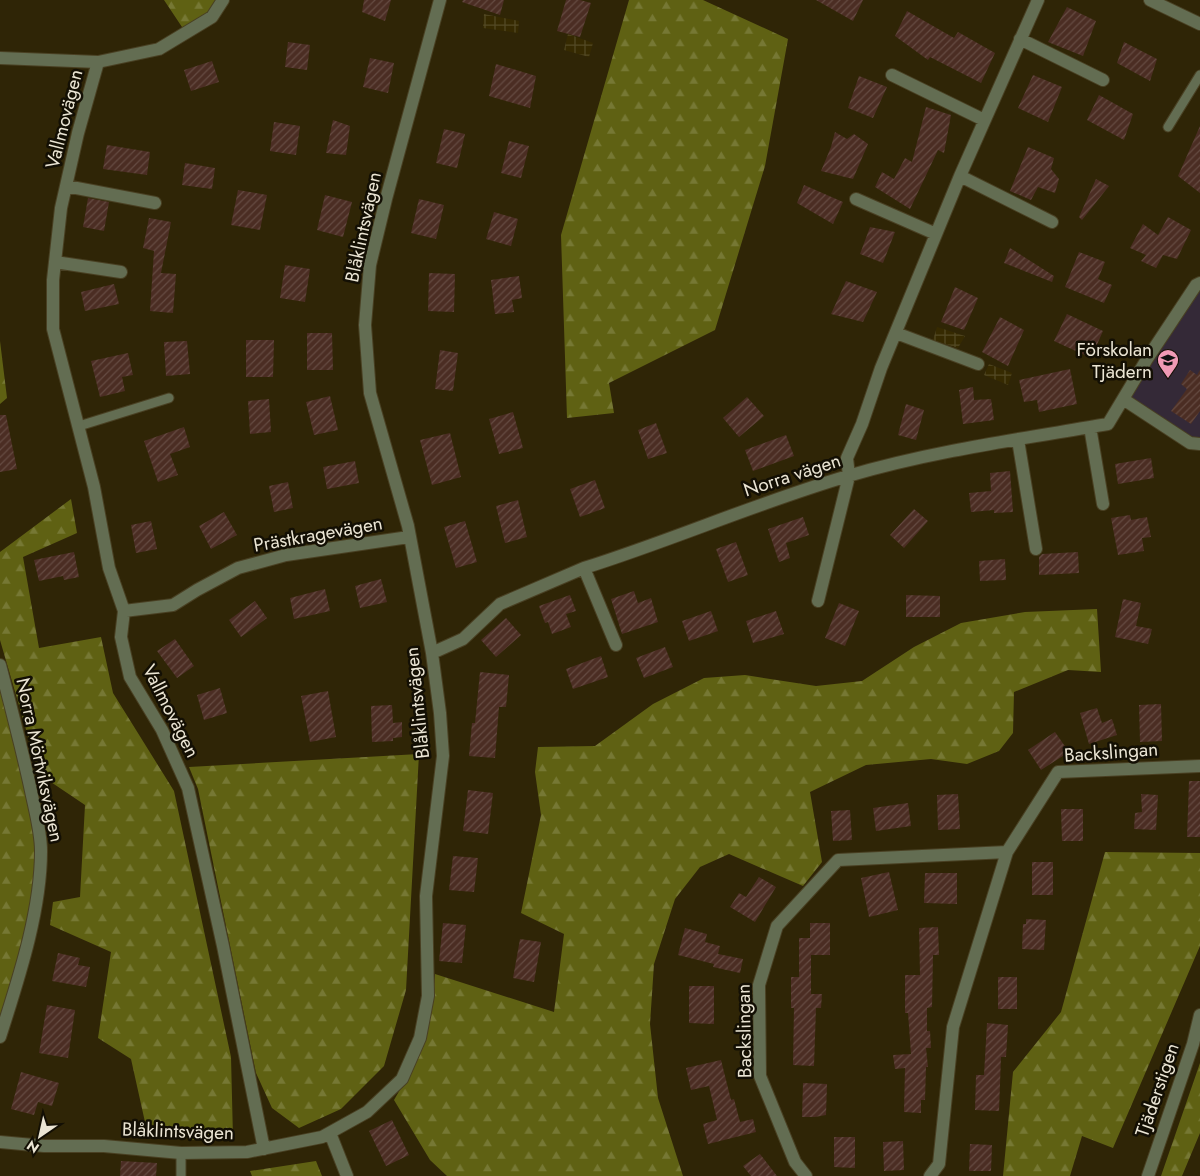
<svg xmlns="http://www.w3.org/2000/svg" width="1200" height="1176" viewBox="0 0 1200 1176" font-family="Jost,sans-serif">
<style>
.industrial{fill:url(#industrial-grid)}
.education{fill:#342937}
.forest{fill:url(#forest-firs)}
.building{fill:url(#building-hatch)}
.lines{fill:none;stroke-linecap:round;stroke-linejoin:round}
.lane-casing{stroke:#494023;stroke-width:11}
.street-casing{stroke:#494023;stroke-width:14}
.lane{stroke:#636d52;stroke-width:9}
.street{stroke:#636d52;stroke-width:12}
.labels{text-anchor:middle;dominant-baseline:central;stroke-width:5;stroke-linejoin:round;paint-order:stroke}
.street-label{font-size:19px;fill:#ebe5d4;stroke:#130f04}
.poi-label{font-size:19px;fill:#ebe5d4;stroke:#130f04;text-anchor:end}
</style>
<defs>
<pattern id="industrial-grid" width="8" height="8" patternUnits="userSpaceOnUse" patternTransform="scale(1.25)"><rect width="8" height="8" fill="#362a01"/><path d="M0 4h8M4 0v8" fill="none" stroke="#534925"/></pattern>
<pattern id="forest-firs" width="22" height="20" patternUnits="userSpaceOnUse" patternTransform="scale(1.25)"><rect width="22" height="20" fill="#5f6113"/><path d="M5 1l3.5 6h-7zM16 11l3.5 6h-7z" fill="#767834"/></pattern>
<pattern id="building-hatch" width="6" height="6" patternUnits="userSpaceOnUse" patternTransform="scale(1.25)"><rect width="6" height="6" fill="#4b2d23"/><path d="M-1 1l2-2M0 6l6-6M5 7l2-2" fill="none" stroke="#654b42"/></pattern>
</defs>
<rect width="100%" height="100%" fill="#2f2506"/>
<!-- industrial -->
<path class="industrial" d="M484,14L519,21L518,33L483,28Z
M568,34L593,43L589,57L564,50Z
M937,327L965,336L958,348L933,340Z
M989,364L1012,373L1008,385L984,375Z"/>
<!-- education -->
<path class="education" d="M1200,283V444L1123,399Z"/>
<!-- forest -->
<path class="forest" d="M164,0H223L186,33Z
M629,0H703L788,39L765,166L715,330L609,383L614,413L567,418L561,235Z
M0,341L7,398L0,404Z
M71,499L77,533L23,557L39,648L101,637L113,693L174,791L231,1057L233,1138L192,1140L145,1122L131,1059L98,1038L111,952L50,925L53,902L80,897L85,805L39,774L0,640V552Z
M1097,609L1101,672L1068,670L1014,692L1013,733L999,751L967,764L931,759L866,765L810,792L822,862L803,886L729,854L700,867L675,899L654,964L650,1024L658,1098L683,1176H447L430,1160L394,1100L405,1081L433,996L435,974L554,1012L564,934L521,913L541,815L535,772L538,747L595,746L653,704L704,678L745,675L816,686L862,681L914,647L961,623L1025,612Z
M0,665L34,806L37,898L0,1037Z
M419,754L406,990L384,1066L341,1109L299,1128L272,1108L256,1073L198,789L189,767Z
M1105,852L1200,853V946L1113,1148L1082,1136L1070,1176H1003L1013,1072L1061,1012Z
M1200,1063V1133L1182,1176H1161Z
M316,1161L322,1176H252L250,1171Z"/>
<!-- building -->
<path class="building" d="M364,0H391L385,21L362,12Z
M463,0H504L500,15L462,2Z
M566,0H580L591,3L580,37L557,31Z
M816,0H863L853,21Z
M1067,7L1096,21L1083,56L1048,42Z
M907,11L954,38L958,32L995,53L981,83L930,57L928,60L895,36Z
M288,42L310,45L307,70L285,67Z
M1124,42L1157,59L1150,81L1117,63Z
M370,58L394,63L388,93L363,87Z
M212,61L219,82L191,91L184,70Z
M496,64L536,76L530,108L489,96Z
M1033,75L1062,87L1048,122L1018,108Z
M859,76L887,87L873,118L848,108Z
M1099,95L1133,114L1124,140L1087,120Z
M926,107L951,115L944,153L938,150L910,209L875,187L882,172L894,179L905,158L912,162Z
M333,120L350,126L346,155L326,153Z
M274,122L300,126L296,155L270,151Z
M1200,126V193L1178,176Z
M444,129L465,134L457,168L436,163Z
M835,132L847,139L854,134L868,144L853,179L821,171L831,147Z
M509,141L529,146L521,178L501,173Z
M107,145L150,152L147,175L103,169Z
M1028,147L1054,158L1051,169L1059,179L1055,193L1038,187L1031,200L1010,191Z
M185,163L215,168L212,189L182,185Z
M1096,179L1109,186L1082,220L1079,217Z
M804,185L843,202L833,224L797,203Z
M238,190L267,195L260,230L231,225Z
M325,195L352,202L343,237L317,230Z
M88,198L109,202L104,231L83,227Z
M419,199L444,205L436,239L411,233Z
M494,212L518,219L511,246L486,239Z
M1168,217L1191,230L1177,259L1163,255L1156,268L1141,261L1146,255L1130,248L1143,224L1158,235Z
M149,218L171,222L161,273L176,274L173,313L150,311L154,251L143,248Z
M870,227L895,232L883,263L860,254Z
M1010,248L1054,276L1052,282L1004,263Z
M1079,252L1105,262L1098,279L1112,285L1104,303L1065,287Z
M285,265L310,269L305,302L280,298Z
M429,273L455,274L454,312L428,311Z
M519,276L522,298L512,300L514,312L495,314L491,280Z
M846,281L877,292L863,322L831,314Z
M114,284L119,304L85,311L81,292Z
M955,287L978,298L964,330L941,322Z
M1067,314L1103,331L1091,358L1054,341Z
M1000,317L1024,330L1008,366L982,352Z
M307,333H332L333,370H307Z
M246,340H274L273,377H246Z
M187,341L190,374L166,376L164,342Z
M440,350L458,353L453,391L435,389Z
M128,353L133,375L122,377L125,391L100,397L91,361Z
M1070,369L1077,404L1039,412L1037,400L1024,402L1019,380Z
M1190,370L1197,375L1200,370V411L1191,424L1171,411L1187,389L1181,384Z
M973,387L974,400L991,399L994,420L963,424L959,390Z
M330,396L338,430L314,435L306,402Z
M747,397L764,416L739,437L723,418Z
M269,399L271,432L250,434L248,401Z
M906,404L924,410L916,440L898,435Z
M513,412L523,448L499,454L489,419Z
M0,415H6L17,469L0,472Z
M656,423L667,453L648,459L638,430Z
M184,427L190,447L170,454L178,475L158,482L144,441Z
M450,433L461,477L432,485L420,440Z
M786,435L794,456L753,471L745,450Z
M1151,458L1154,478L1118,484L1115,464Z
M355,461L359,483L327,489L323,467Z
M1010,471L1013,512L994,513V510L971,512L969,493L991,491L990,473Z
M595,480L605,508L580,517L570,489Z
M288,482L293,508L274,512L269,486Z
M518,500L527,537L505,543L496,506Z
M914,509L928,521L904,548L890,535Z
M224,512L237,535L211,549L199,526Z
M1130,515L1131,520L1147,517L1151,537L1142,538L1144,551L1118,555L1111,518Z
M803,517L809,535L786,543L790,558L779,562L768,529Z
M151,521L157,549L136,553L131,525Z
M465,521L477,562L456,568L444,527Z
M736,542L748,575L728,582L716,549Z
M74,552L79,577L64,580L63,576L39,581L34,560Z
M1078,552L1079,573L1039,575V557L1042,554Z
M1005,559L1006,580L980,581L979,561Z
M381,579L387,602L360,608L355,586Z
M325,589L330,611L294,619L290,598Z
M634,591L638,603L651,598L658,622L622,634L611,599Z
M570,595L576,611L566,614L571,627L552,634L548,622L545,623L539,606Z
M906,595L940,596V617H906Z
M1123,599L1141,603L1136,626L1152,629L1148,644L1115,637Z
M255,601L267,618L241,637L229,620Z
M839,603L859,611L845,646L825,638Z
M711,611L718,631L689,641L682,621Z
M776,611L784,634L753,643L746,621Z
M506,618L521,635L496,657L481,640Z
M175,639L194,666L177,678L157,651Z
M665,647L673,667L644,678L636,658Z
M601,656L608,677L573,689L566,669Z
M480,672L509,675L506,707H499L495,758L469,756L472,723H475Z
M220,688L227,713L204,720L197,695Z
M328,691L336,737L310,742L301,696Z
M1161,704L1162,741L1140,742L1139,705Z
M392,705L393,723L402,722V737L393,738V741L372,742L371,706Z
M1097,708L1102,723L1112,719L1117,735L1089,744L1080,713Z
M1055,732L1069,752L1041,770L1028,750Z
M1189,781H1200V837H1187Z
M468,790L493,793L488,834L463,831Z
M958,794L960,829L938,830L937,795Z
M1141,794L1158,795L1156,830L1134,829L1135,813L1142,812Z
M908,803L911,826L876,831L873,808Z
M1061,809H1083V841H1062Z
M850,810L852,840L833,841L831,811Z
M453,856L478,858L474,892L449,890Z
M1032,862H1053V895H1032Z
M889,872L898,910L869,917L861,878Z
M925,873H957V904L924,903Z
M759,877L776,887L755,922L730,907L739,893L746,897Z
M1026,919L1046,920L1044,950L1022,949L1023,924H1026Z
M443,923L466,925L462,963L439,961Z
M810,923H830V955H811V994H822L821,1008H816L814,1066L793,1065L794,1008H791V977H799V938H810Z
M938,927L939,955H933L932,1007L927,1008V1031H930L931,1048H926L928,1067H926L925,1100H921V1113L904,1112L905,1068L895,1069L893,1055L911,1054L908,1013H905V975H920L919,928Z
M685,928L707,934L705,942L720,946L718,954L743,959L740,973L713,967L714,964L678,955Z
M520,939L541,942L534,982L513,978Z
M58,953L80,958L78,965L90,967L86,987L52,981Z
M998,977H1017V1009H998Z
M689,986H714V1024L689,1023Z
M47,1005L75,1010L68,1058L39,1053Z
M987,1023L1008,1025L1006,1057H1001L999,1111L975,1110L976,1075H984Z
M721,1060L731,1100L734,1099L740,1122L753,1119L756,1132L708,1144L703,1124L717,1120L709,1086L691,1090L686,1068Z
M21,1072L59,1083L52,1106L38,1102L34,1115L11,1109Z
M803,1083L827,1084L826,1115L815,1117H802Z
M392,1120L409,1155L386,1166L369,1131Z
M834,1137H855V1168L834,1167Z
M903,1141L904,1170L884,1171L883,1142Z
M970,1144L992,1145L991,1171H969Z
M760,1154L777,1176H751L743,1166Z
M121,1161L157,1163L156,1176H120Z"/>
<g class="lines">
<!-- lane casing -->
<g class="lane-casing">
<path id="lane" d="M1168,127L1200,75
M79,426L169,398
M181,1153V1176"/>
</g>
<!-- street casing -->
<g class="street-casing">
<path id="street" d="M1150,0L1200,24
M1020,39L1103,80
M0,58L98,62L159,49L212,17L223,0
M98,62L78,133L61,208L53,280V329L94,487L109,568L124,611L121,637L130,677L162,730L188,788L223,946L264,1149
M892,75L984,120
M960,176L1052,222
M66,186L155,203
M856,199L936,234
M55,262L121,272
M896,333L978,364
M1123,399L1190,443L1200,444
M1090,427L1103,504
M1018,440L1036,549
M584,568C673,540 759,502 848,476C933,451 1021,439 1108,424L1147,359L1196,285L1200,283
M818,601L849,476L847,458L862,424L881,368L960,176L1038,0
M124,611L173,605L197,590L238,568L286,555L409,537
M432,653L463,639L500,604L584,568L616,645
M0,665C11,707 22,749 31,791C35,810 41,832 41,851C41,912 18,980 0,1037
M330,1133L347,1176
M0,1142L44,1146H104L181,1153L247,1152L322,1137L367,1112L402,1079L420,1038L428,996L426,896L443,756L440,713L432,653L408,526L370,393L365,325L370,265L386,199L440,0
M806,1176L795,1162L760,1076L759,985L777,926L838,860L1007,852
M930,1176L939,1164L953,1027L1007,852L1058,772L1200,766
M1148,1176L1193,1044L1200,1015"/>
</g>
<!-- lane -->
<use href="#lane" class="lane"/>
<!-- street -->
<use href="#street" class="street"/>
</g>
<!-- icons -->
<defs>
<g id="school-pin" transform="scale(1.125)"><path d="M0 17L-7.5 6A9.5 9.5 0 1 1 7.5 6Z" fill="#f09ab5" stroke="#130f04"/><path d="M0-5L7-2L0 1L-7-2ZM-4 1L0 2.5L4 1V4Q0 6-4 4Z" fill="#111"/></g>
</defs>
<g fill-rule="evenodd">
<use href="#school-pin" x="1168" y="360"/>
</g>
<g class="labels">
<!-- street labels -->
<g class="street-label">
<text transform="translate(64 119) rotate(-76)">Vallmovägen</text>
<text transform="translate(363 227) rotate(-78)">Blåklintsvägen</text>
<text transform="translate(792 475) rotate(-18)">Norra vägen</text>
<text transform="translate(318 534) rotate(-10)">Prästkragevägen</text>
<text transform="translate(417 703) rotate(-96)">Blåklintsvägen</text>
<text transform="translate(171 711) rotate(63)">Vallmovägen</text>
<text transform="translate(1111 752) rotate(-4)">Backslingan</text>
<text transform="translate(40 760) rotate(78)">Norra Mörtviksvägen</text>
<text transform="translate(744 1031) rotate(-91)">Backslingan</text>
<text transform="translate(1157 1090) rotate(-71)">Tjäderstigen</text>
<text transform="translate(178 1131) rotate(2)">Blåklintsvägen</text>
</g>
<!-- poi labels -->
<g class="poi-label">
<text x="1152" y="349">Förskolan<tspan x="1152" dy="22">Tjädern</tspan></text>
</g>
</g>
<!-- north arrow -->
<g transform="translate(40 1136) rotate(214)" stroke="#130f04" stroke-width="4" paint-order="stroke">
<path d="M0-4L9 19L0 12L-9 19Z" fill="#ebe5d4"/>
<text y="-8" font-size="14" font-weight="bold" text-anchor="middle" fill="#ebe5d4">N</text>
</g>
</svg>
